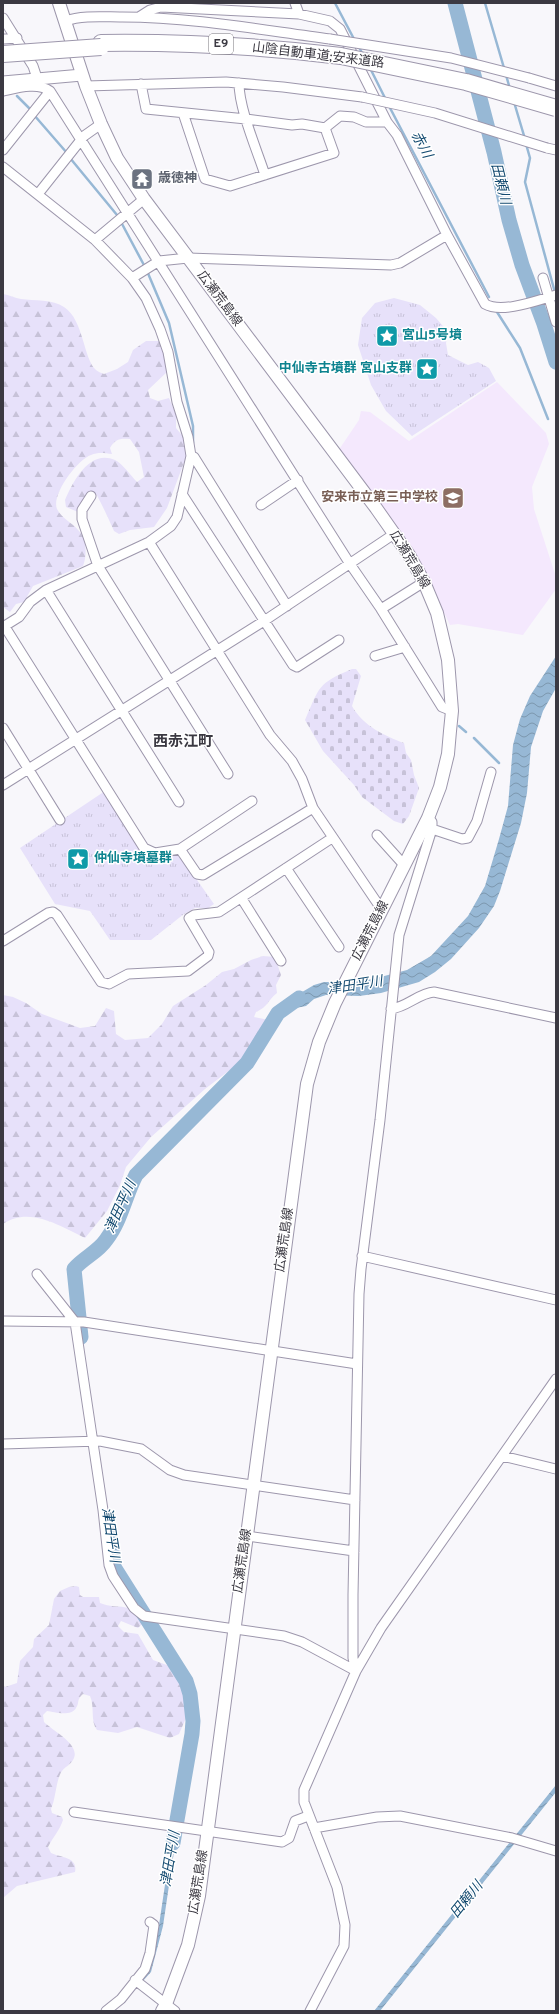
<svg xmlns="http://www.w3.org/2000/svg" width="559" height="2014" viewBox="0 0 559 2014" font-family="Overpass,'Noto Sans JP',sans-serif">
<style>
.education{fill:#f4e8fd}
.grass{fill:url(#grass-tufts)}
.forest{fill:url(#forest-firs)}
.cemetery{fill:url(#cemetery-stones)}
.water{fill:url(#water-waves)}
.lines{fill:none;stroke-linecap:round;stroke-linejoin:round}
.stream{stroke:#97b8d5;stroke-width:2.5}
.river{stroke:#97b8d5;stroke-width:15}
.minor-casing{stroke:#9d97ac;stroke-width:11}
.tertiary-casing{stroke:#9d97ac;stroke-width:13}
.secondary-casing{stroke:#9d97ac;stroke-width:14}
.motorway-casing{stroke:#9d97ac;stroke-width:18}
.minor{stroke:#fff;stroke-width:9}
.tertiary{stroke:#fff;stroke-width:11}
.secondary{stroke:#fff;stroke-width:12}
.motorway{stroke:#fff;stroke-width:16}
.minor-bridge-casing{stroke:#9d97ac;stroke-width:11;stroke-linecap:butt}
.motorway-bridge-casing{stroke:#9d97ac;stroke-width:18;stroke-linecap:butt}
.minor-bridge{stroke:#fff;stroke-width:9}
.motorway-bridge{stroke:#fff;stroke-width:16}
.labels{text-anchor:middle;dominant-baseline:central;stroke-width:3;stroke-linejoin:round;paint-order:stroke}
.shield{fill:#fff;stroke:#76747b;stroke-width:1}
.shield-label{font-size:12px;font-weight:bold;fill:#3b3942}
.street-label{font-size:13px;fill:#3b3942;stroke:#fff}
.worship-label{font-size:13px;font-weight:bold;fill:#5b616d;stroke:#fff;text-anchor:start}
.culture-label{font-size:13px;font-weight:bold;fill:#0d838f;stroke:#fff;text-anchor:start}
.education-label{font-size:13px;font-weight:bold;fill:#785e54;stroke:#fff;text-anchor:end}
.water-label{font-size:14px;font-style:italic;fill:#134a70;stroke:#fff}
.quarter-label{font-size:15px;font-weight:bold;fill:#3b3942;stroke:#fff}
</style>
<defs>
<pattern id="grass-tufts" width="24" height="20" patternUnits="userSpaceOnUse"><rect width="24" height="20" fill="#e7e1fa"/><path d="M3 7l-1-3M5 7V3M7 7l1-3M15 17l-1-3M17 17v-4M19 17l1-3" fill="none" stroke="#c7c2d8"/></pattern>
<pattern id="forest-firs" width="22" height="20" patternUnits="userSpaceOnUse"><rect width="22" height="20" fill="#e7e1fa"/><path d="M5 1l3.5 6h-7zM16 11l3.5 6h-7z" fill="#c7c2d8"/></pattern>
<pattern id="cemetery-stones" width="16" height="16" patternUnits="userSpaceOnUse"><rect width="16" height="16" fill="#e7e1fa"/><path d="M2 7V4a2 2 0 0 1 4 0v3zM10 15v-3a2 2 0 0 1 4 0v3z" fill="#c7c2d8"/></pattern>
<pattern id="water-waves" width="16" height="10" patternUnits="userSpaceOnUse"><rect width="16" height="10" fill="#97b8d5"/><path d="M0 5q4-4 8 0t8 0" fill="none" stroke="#7c97ae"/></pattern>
</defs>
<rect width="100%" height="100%" fill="#f8f7fb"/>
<!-- education -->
<path class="education" d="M497,382L546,433L549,444L532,487L534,509L556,577V589L523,635L458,624L450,625L423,569L338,451L359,420L361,411L370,412L409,441Z"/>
<!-- grass -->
<path class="grass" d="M394,298L420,305L436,318L448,332L446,343L448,355L468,365L478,362L489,368L496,381L412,436L386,411L371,385L358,345L362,318L375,303Z
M105,791L142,849L178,853L214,904L208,908H195L184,914L151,940H110L90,911L55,904L20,848Z"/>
<!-- forest -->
<path class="forest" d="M3,294C9,295 15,298 21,299C34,301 53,299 64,307C84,320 83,358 96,370C98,372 102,373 104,374L117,369L128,362L133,350L146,341H159L165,355L167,372L148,390L150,398L158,401L169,398L176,415V428L186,440V457L167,508L154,527L130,530L119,534L114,531C112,526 98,496 96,494C95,494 91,492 90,492L84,499L78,512L66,507L65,500C73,482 89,449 115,460C123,464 131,476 137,482L144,477L139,452L130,439C120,438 115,439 110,448L112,454C104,453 98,452 91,455C77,460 51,495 57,509C62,519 73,523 79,531C87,539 87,556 83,566L33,586L24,602L16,604L10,612L3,607Z
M263,956L275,957L281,975L276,985L277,993C267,1001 269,1006 256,1012L254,1017L269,1020L262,1033L239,1063L205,1089L151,1137L126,1167L120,1185L107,1211L85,1238C60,1226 29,1206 3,1224V995L13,997L26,1003L42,1014L80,1028L95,1026L106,1008L114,1011L116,1034L125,1040L148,1038L162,1024L173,1006L206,985L222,972L234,969L251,960Z
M76,1586L79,1587L80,1595L83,1597H99L100,1603C120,1611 131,1599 142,1624L138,1628L121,1621L118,1626L124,1632L138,1634L153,1660L175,1668L180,1675L186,1705V1718L179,1734L170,1738L137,1727L118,1733L97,1730C90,1721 95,1707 90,1696L83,1694C76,1700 80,1702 76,1708C71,1717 54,1712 47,1711L43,1715L44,1722C54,1732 82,1745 73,1760C70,1765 65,1767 62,1771C56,1779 56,1798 51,1809L52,1813L62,1817L63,1820C60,1830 53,1837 48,1847L51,1853C62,1858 78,1857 75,1872L17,1886L3,1898V1686L5,1687L17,1683L20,1661L33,1647L34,1639L49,1625L54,1599L60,1591L69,1587Z"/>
<!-- cemetery -->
<path class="cemetery" d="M352,669H356L361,676L352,706C363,726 385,736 404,743L406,753L411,760L414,775L419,788L409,816L403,824L394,821L362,797L354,785L323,751L305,720C320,686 317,684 352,669Z"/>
<!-- water -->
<path class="water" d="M556,656V688L543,711L531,747L527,793L521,823L500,891L494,906L479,928L451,959L435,972L419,982L381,993L359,996L326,995L314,999L306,1006L281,1011L287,1001L314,985L324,982H353L373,979L407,970L431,956L468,916L485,886L499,839L508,806L513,745L520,719L530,696Z
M556,1785V1792L380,2011H374Z
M173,1831H177L163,1926L151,1972L142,1982L140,1980L155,1942L159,1925Z"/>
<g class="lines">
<!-- stream -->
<path class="stream" d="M335,3L354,39
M485,3L504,68
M358,45L363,55
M370,68L386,100
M506,75L510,89
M17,96L30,109
M514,102L525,139
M389,106L489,297
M34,115L67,153
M526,144L530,158L525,182L554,289
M70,158L117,215
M121,222L145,267
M147,271L169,323L193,426V443
M497,312L520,348L548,419
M459,726L466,732
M474,738L499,763"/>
<!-- river -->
<path class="river" d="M455,3L494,152L509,220L522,265L544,324L556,362
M81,1337L74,1269C83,1258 98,1252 106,1240C121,1221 125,1196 136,1175L247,1063L278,1013L299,998
M109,1529L114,1567L186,1681L190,1694L193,1721L192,1734L173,1843"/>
<!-- minor casing -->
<g class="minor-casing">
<path id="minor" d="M295,3L299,14L330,21L340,29L387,122L397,135L447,235L485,304C502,314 538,300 556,295
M139,17L150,10L161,7L299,14
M3,18L33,66L37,78
M65,21C83,15 103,17 122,17C192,17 261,30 330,39
M3,39L17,38
M529,78L556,86
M239,83C239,109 257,150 265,175
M141,84L146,109L246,119L292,125L302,124L325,128L340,116L354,117L366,122H387
M86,86L226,82L283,87L362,97
M3,91C17,88 38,82 50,91L350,564L381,609L442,707L452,711
M183,113L205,179L230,186L334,153L325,128
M547,148L556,150
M3,150L50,91
M3,167L95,240L132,278L146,298L160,329L168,352L177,402L188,437L191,456L177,517L171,526L149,542L46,590L30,602L19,617L3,627
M38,194L84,136L101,124
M95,240L144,199
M132,278L159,261L188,258L391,265L400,263L447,235
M543,278L556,322
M191,456L194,457L287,606
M182,494L293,665L297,667L339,640
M91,496L82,510V519L98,566L228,774
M261,505L298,480
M149,542L270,735L292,761L302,779L313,808L382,910
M46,590L179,802
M381,609L424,582
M5,627L144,848L155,853L180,849L197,874L203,875L313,808
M375,656L405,647
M3,728L60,820
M3,785L264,621L394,534
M432,829L462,839L468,838L477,821L491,772
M377,835L404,865
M180,849L252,801
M286,868L339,947
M242,899L281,961
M3,941L48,913L53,912L57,915L101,982L109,984L128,974L188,971L208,956L209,952L189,918L194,915L219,912L332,838
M391,1009C407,1007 419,993 434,992L556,1018
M362,1256L556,1300
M37,1274L75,1322L103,1510L109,1565L113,1576L134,1608L144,1616L284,1636L302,1642L356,1671
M3,1321L84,1322L357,1364
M3,1444L100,1441L141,1449L170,1470L184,1475L355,1500
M502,1456L556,1469
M247,1536L354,1551
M356,1671L353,1658V1595L359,1294L361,1269L380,1120L399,935L432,829V822L428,818
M74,1812L282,1842L289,1838L295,1821L308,1816
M314,1828L377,1817L400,1816L512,1838L556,1851
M135,1980L175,2011
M106,2011L121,1999L145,1969L150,1953L154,1925L150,1922
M310,2011L344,1946L345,1925L337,1887L304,1802V1790L356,1671L381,1628L556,1379"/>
</g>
<!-- tertiary casing -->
<g class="tertiary-casing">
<path id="tertiary" d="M3,82L82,75"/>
</g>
<!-- secondary casing -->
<g class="secondary-casing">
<path id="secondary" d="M59,3L86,86L101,124L117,158L144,199L376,508L409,555L424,582L437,613L448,660L452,711L450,731L448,754L440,787L428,818L335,1003L319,1042L307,1084L199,1896L188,1945L166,2004L162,2011"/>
</g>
<!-- motorway casing -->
<g class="motorway-casing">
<path id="motorway" d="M101,43C182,42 261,46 341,56"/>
</g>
<!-- minor -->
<use href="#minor" class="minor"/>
<!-- tertiary -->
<use href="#tertiary" class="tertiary"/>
<!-- secondary -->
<use href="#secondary" class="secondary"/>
<!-- motorway -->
<use href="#motorway" class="motorway"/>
<!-- minor-bridge casing -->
<g class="minor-bridge-casing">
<path id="minor-bridge" d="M330,39L451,58L529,78
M362,97L435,113L547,148"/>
</g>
<!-- motorway-bridge casing -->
<g class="motorway-bridge-casing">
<path id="motorway-bridge" d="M3,54L101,47
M341,56L466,82L556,108"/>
</g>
<!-- minor-bridge -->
<use href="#minor-bridge" class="minor-bridge"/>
<!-- motorway-bridge -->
<use href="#motorway-bridge" class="motorway-bridge"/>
</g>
<!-- icons -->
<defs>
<g id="temple-square" transform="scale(1.15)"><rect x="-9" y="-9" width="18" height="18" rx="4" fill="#6b7280" stroke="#fff"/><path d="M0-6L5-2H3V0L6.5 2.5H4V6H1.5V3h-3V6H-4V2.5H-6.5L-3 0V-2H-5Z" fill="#fff"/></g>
<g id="sight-square" transform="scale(1.15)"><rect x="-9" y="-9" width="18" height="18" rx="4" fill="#0f9aa8" stroke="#fff"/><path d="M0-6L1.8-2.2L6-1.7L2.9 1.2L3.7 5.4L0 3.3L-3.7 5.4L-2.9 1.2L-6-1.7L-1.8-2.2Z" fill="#fff"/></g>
<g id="school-square" transform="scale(1.15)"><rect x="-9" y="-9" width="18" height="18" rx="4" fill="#8d6e63" stroke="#fff"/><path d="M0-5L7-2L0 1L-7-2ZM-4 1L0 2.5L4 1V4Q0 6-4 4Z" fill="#fff"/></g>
</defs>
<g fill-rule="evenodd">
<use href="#temple-square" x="142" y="179"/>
<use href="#sight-square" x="387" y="336"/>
<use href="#sight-square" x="427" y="369"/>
<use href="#school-square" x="453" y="498"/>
<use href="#sight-square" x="78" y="859"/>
</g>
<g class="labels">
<!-- shield labels -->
<rect class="shield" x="209" y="34" width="24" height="20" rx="3"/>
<g class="shield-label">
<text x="221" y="44">E9</text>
</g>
<!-- street labels -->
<g class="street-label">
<text transform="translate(318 56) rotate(7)">山陰自動車道;安来道路</text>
<text transform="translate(219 299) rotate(53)">広瀬荒島線</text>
<text transform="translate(409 560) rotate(59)">広瀬荒島線</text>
<text transform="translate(371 931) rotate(-63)">広瀬荒島線</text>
<text transform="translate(285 1240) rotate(-82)">広瀬荒島線</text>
<text transform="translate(243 1561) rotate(-82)">広瀬荒島線</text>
<text transform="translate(199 1882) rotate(-81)">広瀬荒島線</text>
</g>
<!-- worship labels -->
<g class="worship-label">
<text x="158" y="179">歳徳神</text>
</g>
<!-- culture labels -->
<g class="culture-label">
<text x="402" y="336">宮山5号墳</text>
<text x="412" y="369" text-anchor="end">中仙寺古墳群 宮山支群</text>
<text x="94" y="859">仲仙寺墳墓群</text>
</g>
<!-- education labels -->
<g class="education-label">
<text x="438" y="498">安来市立第三中学校</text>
</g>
<!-- water labels -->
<g class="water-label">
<text transform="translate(421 145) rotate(62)">赤川</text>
<text transform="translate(500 184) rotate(76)">田頼川</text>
<text transform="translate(355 986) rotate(-9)">津田平川</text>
<text transform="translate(121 1207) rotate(-66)">津田平川</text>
<text transform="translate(110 1535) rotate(81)">津田平川</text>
<text transform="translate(171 1859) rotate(-81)">津田平川</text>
<text transform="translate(467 1900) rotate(-51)">田頼川</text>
</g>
<!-- quarter labels -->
<g class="quarter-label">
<text x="183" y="742">西赤江町</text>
</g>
</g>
<!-- border -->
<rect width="559" height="2014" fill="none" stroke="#3b3942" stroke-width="8"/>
</svg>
